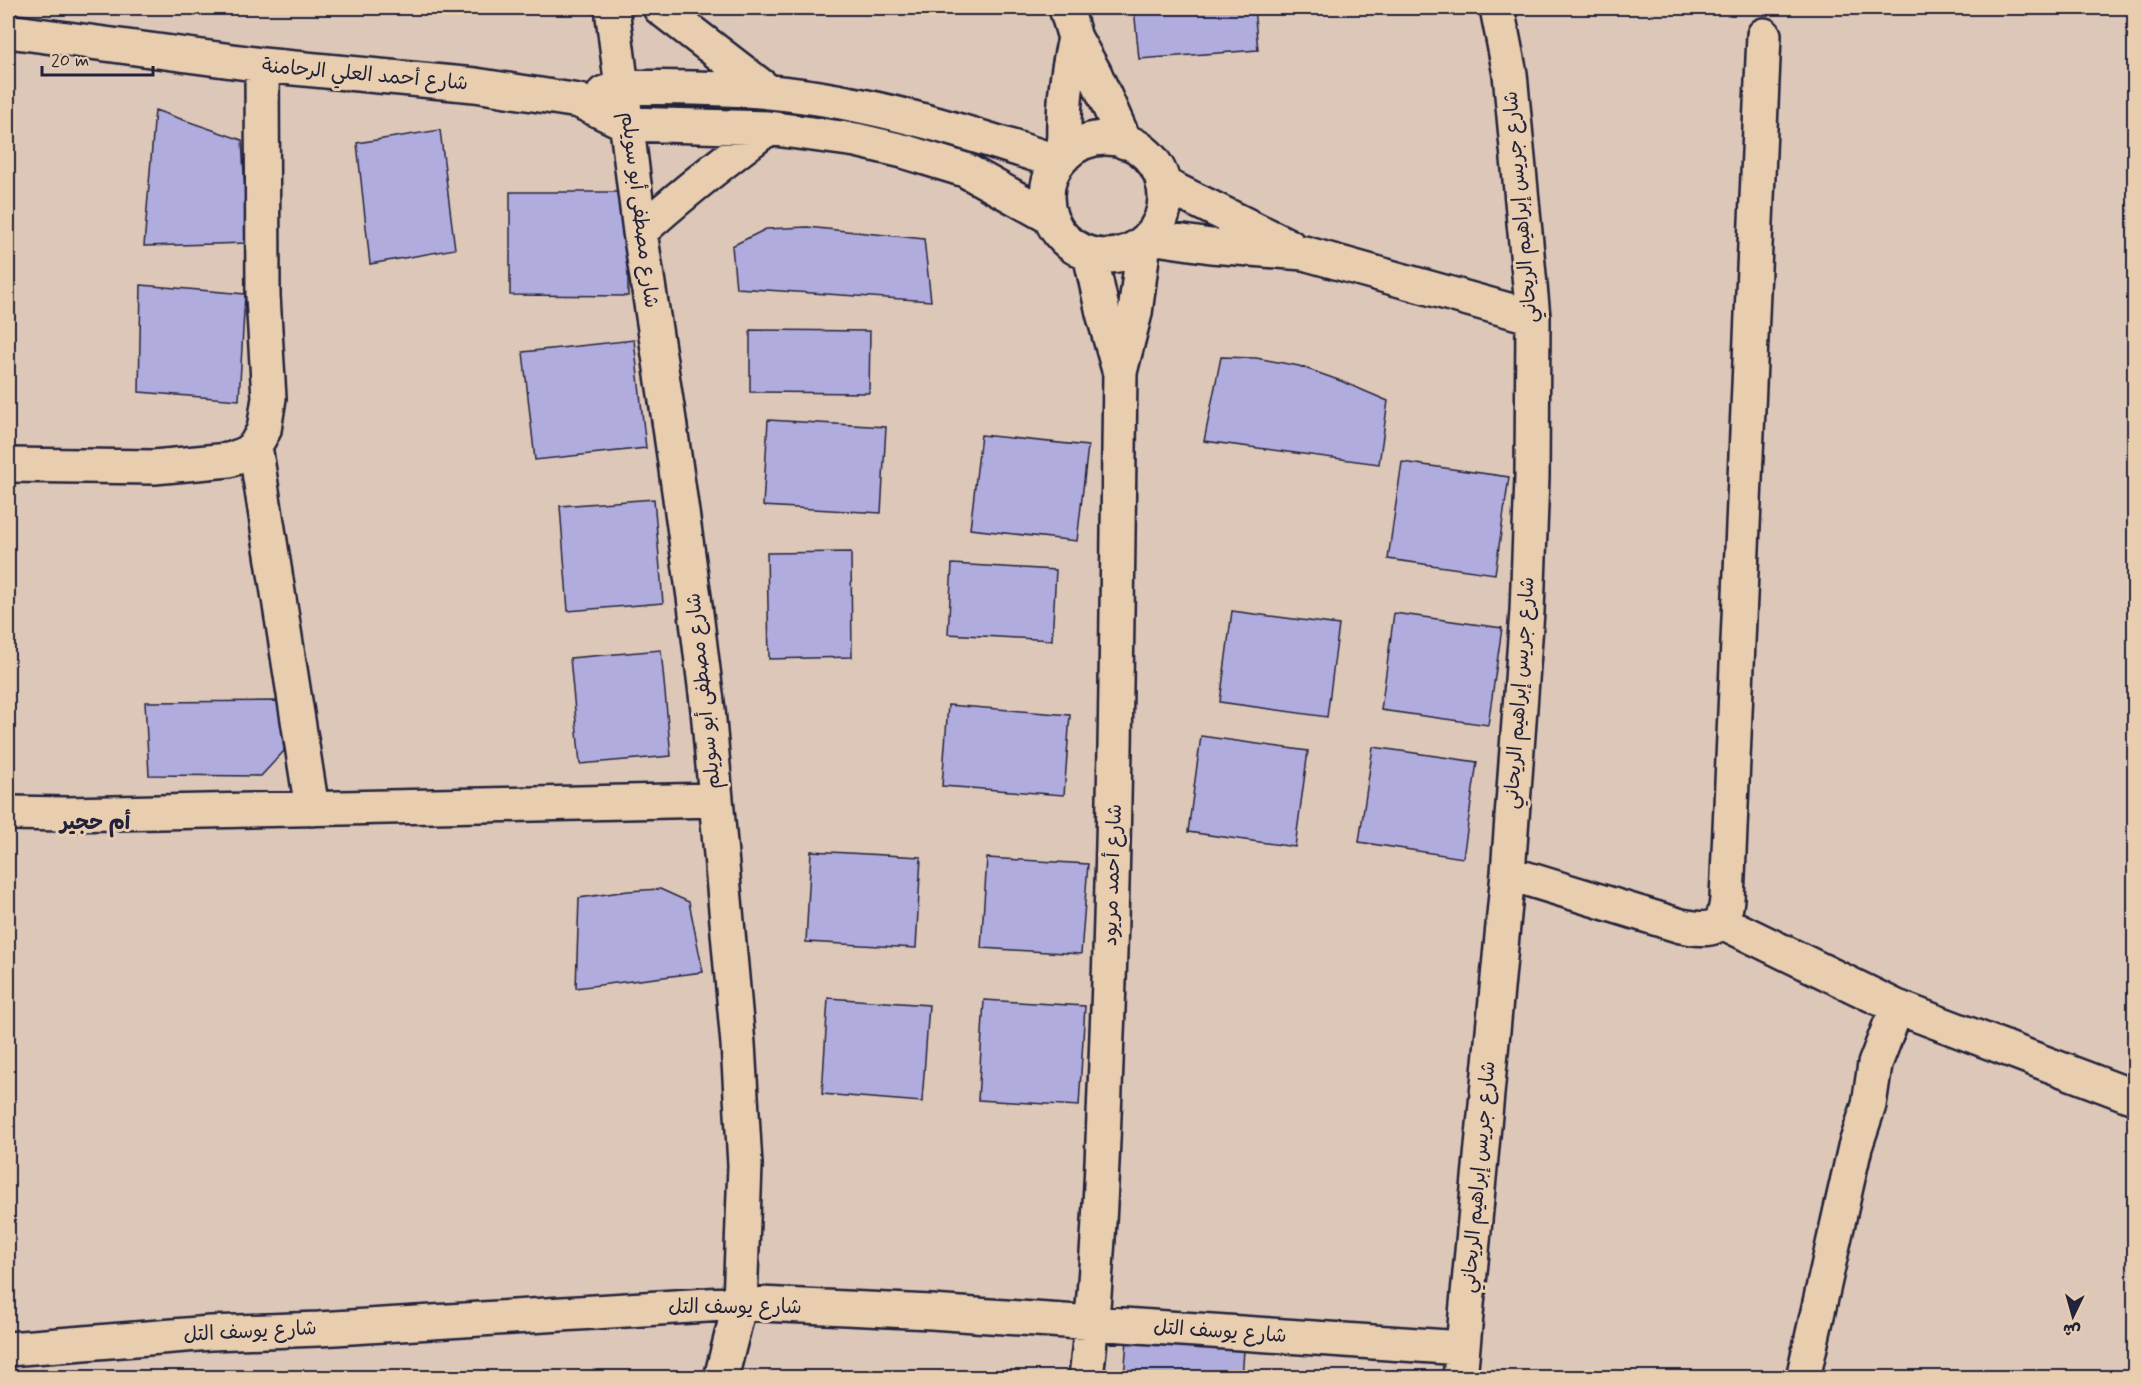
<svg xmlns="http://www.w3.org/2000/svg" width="2142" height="1385" viewBox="0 0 2142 1385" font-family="Mynerve,'Playpen Sans Arabic',sans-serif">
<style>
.building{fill:#b0adde;stroke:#22223b;stroke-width:1.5}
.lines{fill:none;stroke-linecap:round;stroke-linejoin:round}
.street-casing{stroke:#22223b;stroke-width:38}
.street{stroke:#e8ceaf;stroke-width:33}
.labels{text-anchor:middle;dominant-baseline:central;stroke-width:6;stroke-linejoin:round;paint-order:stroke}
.street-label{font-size:20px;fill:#22223b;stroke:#e8ceaf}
.neighbourhood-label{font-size:21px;font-weight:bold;fill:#22223b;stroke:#e8ceaf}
</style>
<rect width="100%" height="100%" fill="#ddc7b8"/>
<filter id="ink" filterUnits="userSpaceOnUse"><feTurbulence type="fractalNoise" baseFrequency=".0167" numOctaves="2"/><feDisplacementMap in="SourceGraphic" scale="12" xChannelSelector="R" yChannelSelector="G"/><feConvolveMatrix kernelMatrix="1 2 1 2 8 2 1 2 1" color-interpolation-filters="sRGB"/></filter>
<g filter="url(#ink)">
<!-- building -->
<path class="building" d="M1134,8H1254L1258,50L1139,59Z
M155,110L242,140L248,243L144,246Z
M440,130L455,249L370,264L357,143Z
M510,192H628V296L510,295Z
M807,227L924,239L931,301L736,288L732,246L766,229Z
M141,285L245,294L239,400L139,392Z
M750,330L870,331L869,393L750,392Z
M634,340L646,448L535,460L523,352Z
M1221,357L1256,358L1299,366L1341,381L1388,401L1379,464L1204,441Z
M768,420L886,427L881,513L763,506Z
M981,435L1088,446L1077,541L970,529Z
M1402,462L1509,477L1495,574L1388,559Z
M654,499L663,603L568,611L560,506Z
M851,552L852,657L769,659L767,553Z
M952,564L1056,570L1052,640L948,634Z
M1232,611L1339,625L1327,717L1220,702Z
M1394,613L1502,628L1488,725L1381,710Z
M661,650L671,756L580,764L570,658Z
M280,701L284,751L261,776L149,775L145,702Z
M948,705L1070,715L1064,795L942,786Z
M1201,736L1308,751L1295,847L1188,832Z
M1373,747L1477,762L1463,858L1359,842Z
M811,851L921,857L916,948L806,942Z
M987,858L1088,864L1081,954L981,948Z
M660,889L689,902L703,972L576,988L579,898L628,891Z
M828,998L929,1005L922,1102L822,1094Z
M984,1000L1085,1006L1079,1106L978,1100Z
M1128,1326L1245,1336L1242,1378H1124Z"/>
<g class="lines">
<!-- street casing -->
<g class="street-casing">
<path id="street" d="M612,8L640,232L669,420L694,597L708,710L738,1044L745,1165L740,1303L721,1378
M660,8L769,92
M1066,8L1075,38L1094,72L1125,142
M8,31L262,65L475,85L579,101L627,124L768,128L856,140L903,151L965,170L1050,217
M604,93L623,87C672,88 722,87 770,92C869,101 964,131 1058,162
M1047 197a59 59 0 1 1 118 0a59 59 0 1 1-118 0Z
M1064,156C1063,111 1065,81 1075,38
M1163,184L1289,246
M640,232C681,194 724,161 768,128
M1149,237L1211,246L1304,253L1533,317
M1090,254L1103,313L1119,370
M255,446L312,809
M8,465L154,467L229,460L245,454L255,446L264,430L269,398L263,296L262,65
M8,813L67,814L716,800
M1508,873L1681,926C1710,931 1724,932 1727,899L1764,35
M1722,922L1897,1007L1875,1064L1869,1105L1855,1147L1803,1378
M1897,1007L2134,1097
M8,1349L211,1333L319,1329L740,1303L931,1312L1462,1348
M1086,1378C1099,1264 1103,1149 1107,1034C1116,813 1117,593 1120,372L1135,313L1144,242
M1460,1378L1508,873L1527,611L1532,477L1533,317L1510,74L1497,8"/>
</g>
<!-- street -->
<use href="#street" class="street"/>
</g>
</g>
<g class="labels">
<!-- street labels -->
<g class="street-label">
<text transform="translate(365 75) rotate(5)">شارع أحمد العلي الرحامنة</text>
<text transform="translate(1521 207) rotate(-95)">شارع جريس إبراهيم الريحاني</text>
<text transform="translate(639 210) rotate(83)">شارع مصطفى أبو سويلم</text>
<text transform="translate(704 691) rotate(-96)">شارع مصطفى أبو سويلم</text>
<text transform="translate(1520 693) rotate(-86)">شارع جريس إبراهيم الريحاني</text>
<text transform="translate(1113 875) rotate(-88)">شارع أحمد مريود</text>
<text transform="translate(1479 1177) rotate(-85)">شارع جريس إبراهيم الريحاني</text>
<text x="735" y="1307">شارع يوسف التل</text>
<text transform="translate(250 1332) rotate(-3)">شارع يوسف التل</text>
<text transform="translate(1220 1332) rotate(4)">شارع يوسف التل</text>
</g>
<!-- neighbourhood labels -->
<g class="neighbourhood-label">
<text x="95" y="823">أم حجير</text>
</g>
</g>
<!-- margin -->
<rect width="2142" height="1385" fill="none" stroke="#e8ceaf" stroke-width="30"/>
<rect x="15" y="15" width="2112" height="1355" fill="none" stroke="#22223b" stroke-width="2" filter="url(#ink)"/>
<!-- north arrow -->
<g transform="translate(2073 1316) rotate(185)" stroke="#e8ceaf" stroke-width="4.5" paint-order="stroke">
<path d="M0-4.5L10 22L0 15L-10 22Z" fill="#22223b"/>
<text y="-9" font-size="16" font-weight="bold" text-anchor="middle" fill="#22223b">ش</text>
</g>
<!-- scale -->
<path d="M42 66v9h111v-9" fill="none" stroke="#22223b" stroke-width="3"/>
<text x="51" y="66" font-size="18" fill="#22223b" stroke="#e8ceaf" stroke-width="4.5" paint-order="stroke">20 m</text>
</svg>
